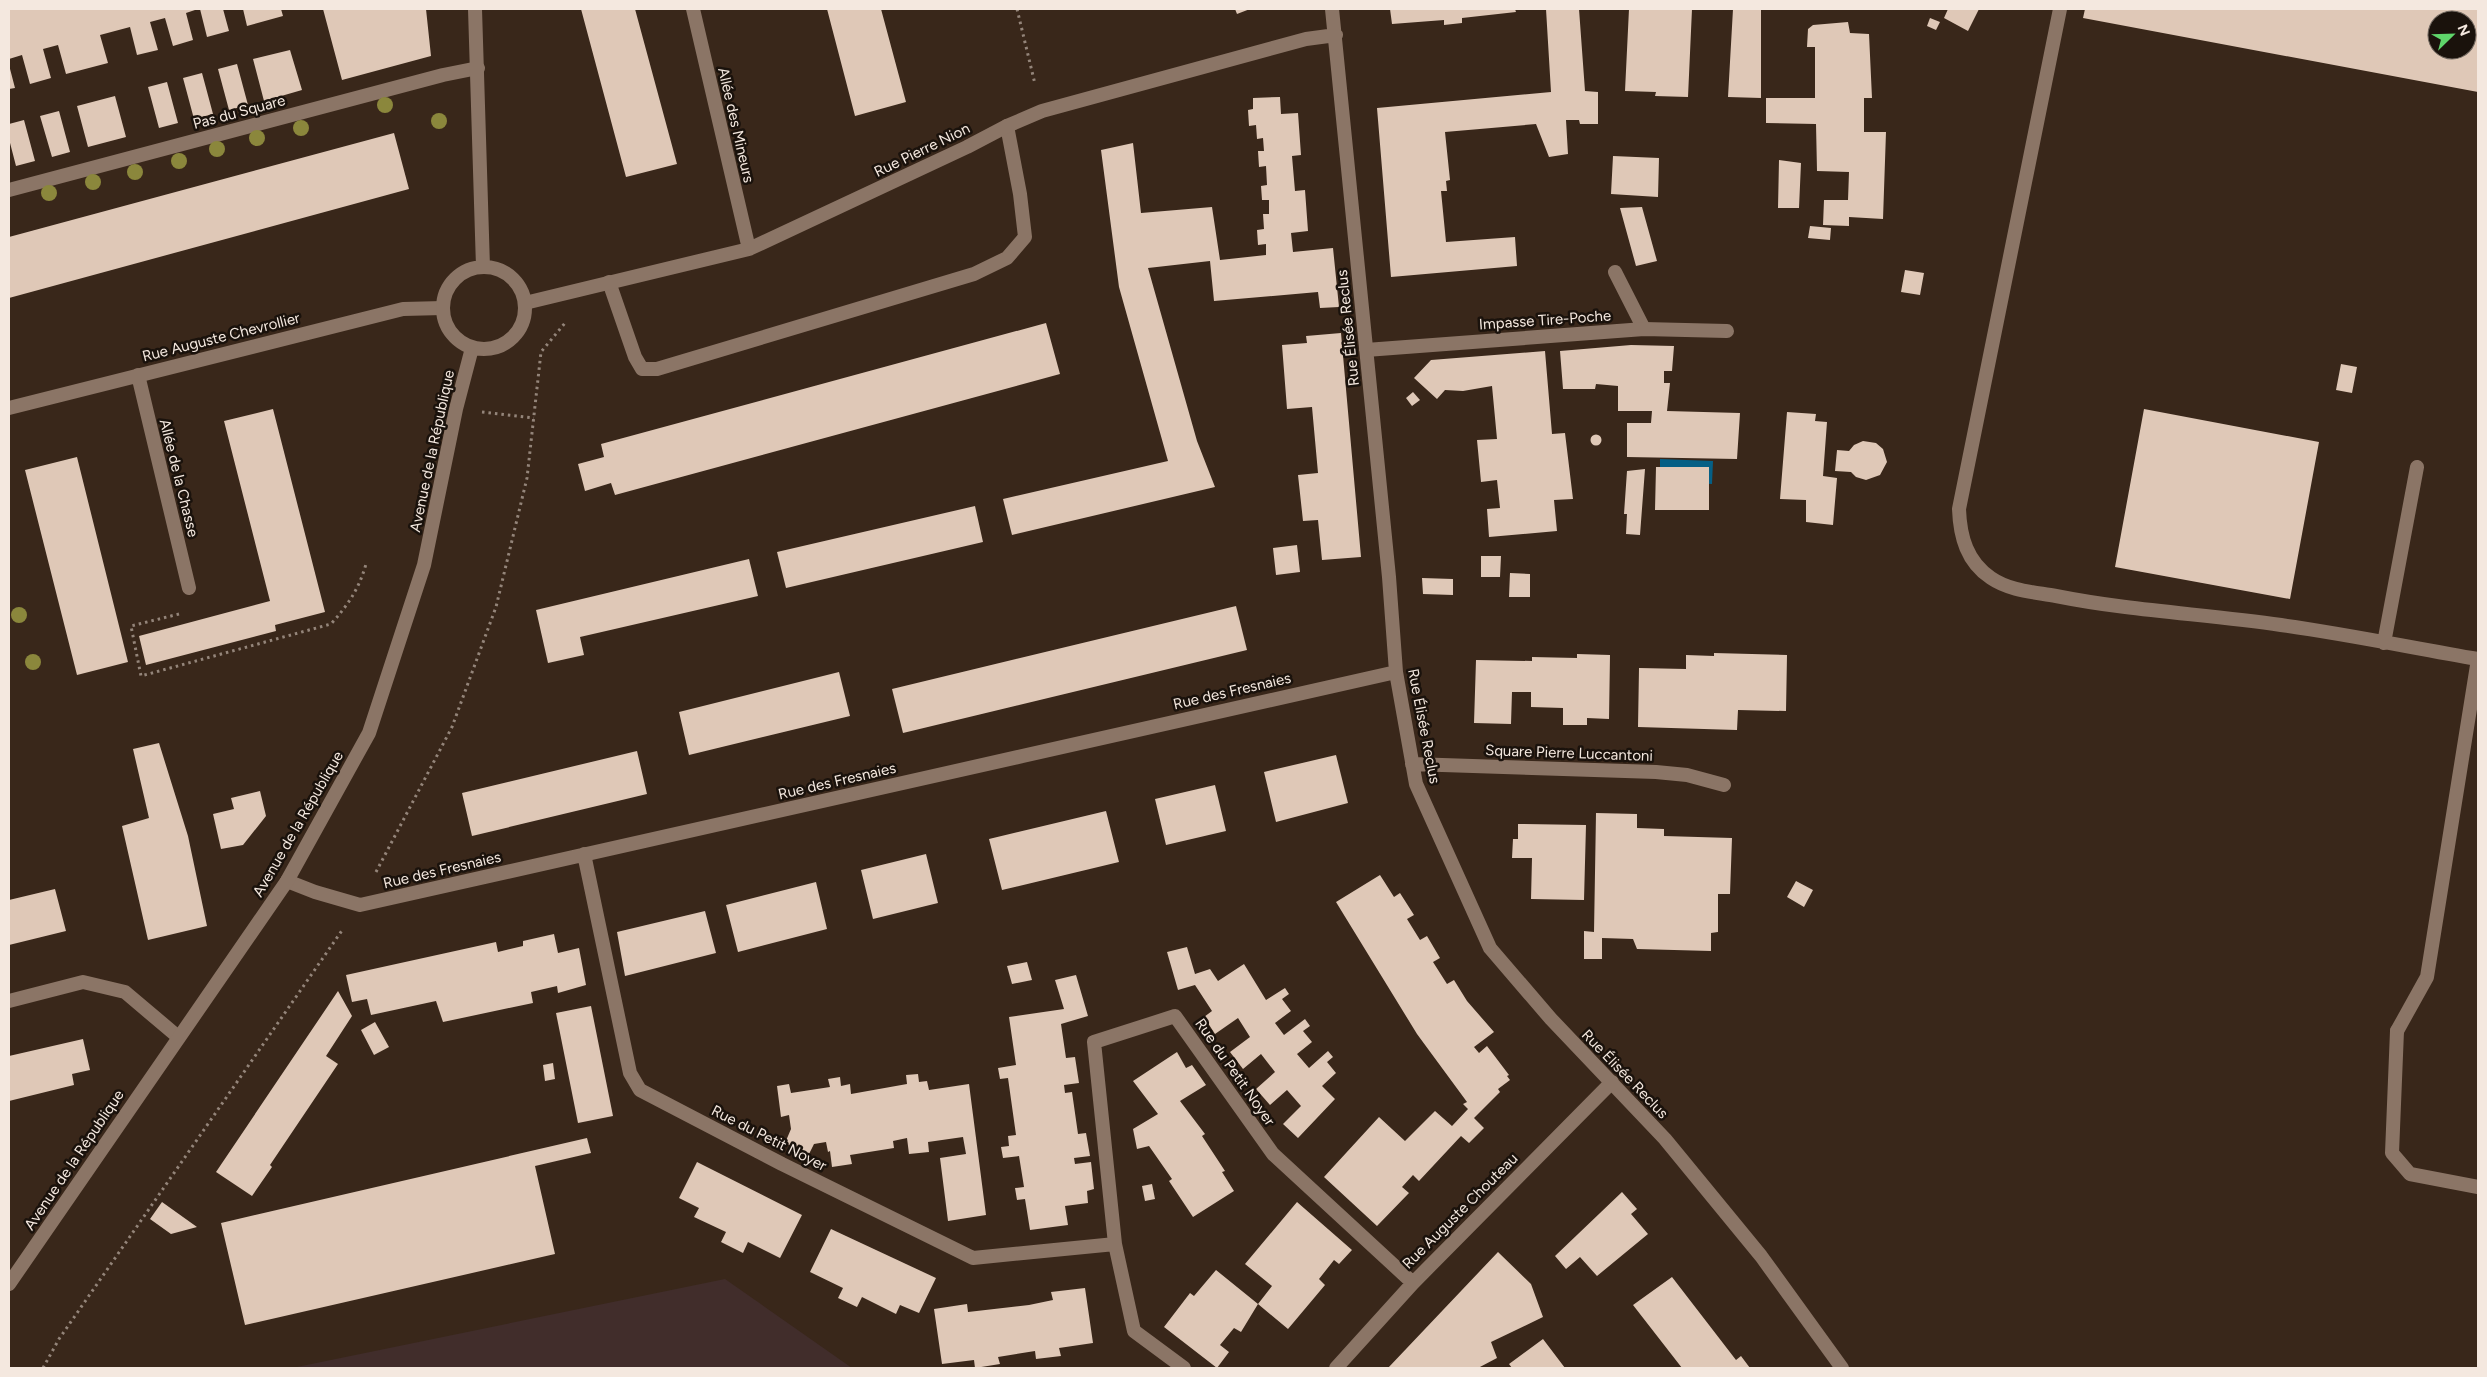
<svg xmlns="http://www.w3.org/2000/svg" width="2487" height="1377" viewBox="0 0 2487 1377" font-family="Figtree,sans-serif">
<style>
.education{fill:#412d2b}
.water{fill:#055f85}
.building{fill:#dfc8b7;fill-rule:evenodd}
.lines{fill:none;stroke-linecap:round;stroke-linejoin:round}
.path{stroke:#94857a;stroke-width:3;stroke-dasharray:2.5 4;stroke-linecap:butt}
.service{stroke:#8b7566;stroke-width:14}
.minor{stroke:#8b7566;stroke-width:14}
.tertiary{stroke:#8b7566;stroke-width:14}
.tree{fill:#8b873c}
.labels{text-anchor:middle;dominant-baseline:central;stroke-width:5;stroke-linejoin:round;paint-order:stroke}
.street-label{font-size:15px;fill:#f4e8df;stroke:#1a120c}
</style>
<rect width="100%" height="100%" fill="#39271a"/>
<!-- education -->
<path class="education" d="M725,1279L852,1368H292Z"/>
<!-- water -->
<path class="water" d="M1660,459L1713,461L1712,484L1660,482Z"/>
<!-- building -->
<path class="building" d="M9,9H198L186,13L193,40L173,46L165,18L150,22L158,50L137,55L130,27L100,35L108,63L66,74L58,45L43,49L51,78L30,84L22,55L9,59Z
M200,9H223L229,31L207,37Z
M243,9H281L283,16L247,26Z
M323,9H426L431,56L342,80Z
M581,9H635L677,164L626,177Z
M827,9H881L906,102L855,116Z
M1235,9H1250L1237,14Z
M1390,9H1515L1516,12L1462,18V23L1444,25V20L1392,24Z
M1546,9H1579L1585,91L1598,92V124H1580L1579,120H1566L1568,154L1549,157L1536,124L1445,132L1450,180L1446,181L1447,191H1441L1446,242L1515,237L1517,266L1391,277L1377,108L1551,92Z
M1629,9H1692L1688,97L1655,96L1656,92L1625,91Z
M1733,9H1761V98L1728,97Z
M1948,9H1979L1968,31L1944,18Z
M2085,9H2478V92L2083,18ZM2437,20H2467V50H2437Z
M1930,18L1940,22L1936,30L1927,26Z
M1848,22L1850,33L1869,34L1872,98H1864V132H1886L1883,219L1849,217V226L1823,225L1824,200H1848L1849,172L1817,171L1816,124L1766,123V98H1815V47H1807L1808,29L1813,25Z
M290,50L302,90L264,101L253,59Z
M237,64L248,105L229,110L218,69Z
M9,65L15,88L9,89Z
M202,73L213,114L194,119L183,78Z
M167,82L178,123L159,128L148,87Z
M115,96L126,137L88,147L77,106Z
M1280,97L1281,114L1298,113L1301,155L1292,156L1295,191L1305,190L1308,231L1291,233L1293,252L1333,248L1339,307L1320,308L1318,292L1214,301L1210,261L1148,268L1197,441L1215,487L1012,535L1003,499L1168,461L1119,287L1101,150L1133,143L1141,213L1212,207L1220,260L1266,255V244L1258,245L1257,230L1264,229L1263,214H1269V200H1262L1261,186L1267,185L1266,166L1259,167L1258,151H1264L1263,138L1257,139L1256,125L1249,126L1248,110L1253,109V98Z
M59,111L70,152L52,157L40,116Z
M24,120L35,161L16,166L9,139V124Z
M394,133L409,189L9,298V237Z
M1613,156L1659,158L1658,197L1611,194Z
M1779,160L1801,163L1799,208H1778Z
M1642,207L1657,261L1636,266L1620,208Z
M1810,226L1831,228L1830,240L1808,238Z
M1905,270L1924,273L1920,295L1901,292Z
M1046,323L1060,374L615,495L611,483L585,491L578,464L604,457L601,444Z
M1341,333L1361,557L1322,560L1318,520L1303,521L1298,475L1318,473L1312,407L1287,409L1282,345L1307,343L1306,336Z
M1631,345L1674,346L1672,371H1664V383H1670L1667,411L1740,413L1737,459L1627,457V423H1651L1652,411H1618V386L1596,384L1595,389H1563L1560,351Z
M1545,351L1552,434L1565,433L1573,499L1554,500L1557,531L1489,537L1487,509L1500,508L1497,480L1481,482L1477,440L1497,439L1492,386L1463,391L1445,390L1437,399L1414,378L1431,360Z
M2341,364L2357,367L2352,393L2336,390Z
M1413,392L1420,400L1412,406L1406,398Z
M273,409L325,612L275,625L276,631L146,665L139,636L270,601L224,421Z
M2144,409L2319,442L2290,599L2115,567Z
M1787,412L1816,414L1815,421L1827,422L1823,476L1837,478L1833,525L1806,522V500L1780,499Z
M1590.5 440a5.5 5.5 0 1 1 11 0a5.5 5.5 0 1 1-11 0Z
M1863,441L1876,443L1883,449L1887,462L1880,475L1866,480L1856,477L1851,472L1835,471L1837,450L1849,451L1854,445Z
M77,457L128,662L77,675L25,470Z
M1656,467H1709V510H1655Z
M1645,469L1640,535L1626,534L1627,514H1624L1627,471Z
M975,506L983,542L786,588L777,552Z
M1297,545L1300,572L1276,575L1273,548Z
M1481,556H1501L1500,577H1481Z
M749,559L758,596L580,637L584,655L548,663L536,610Z
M1510,573L1530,574V597H1509Z
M1422,578L1453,579V595L1423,594Z
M1236,606L1247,650L903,733L892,689Z
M1714,653L1787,655L1786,711L1738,710L1737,730L1638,727L1639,668L1686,669V655L1714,656Z
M1577,654L1610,655L1609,719L1587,718V725H1563V708L1531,707V692H1512L1511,724L1474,723L1476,660L1532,661V657L1577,658Z
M839,672L850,716L689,755L679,712Z
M159,743L188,836L207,926L148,940L122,826L149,818L133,749Z
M637,751L647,794L472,836L462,793Z
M1336,755L1348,803L1276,822L1264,772Z
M1215,785L1226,831L1166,845L1155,799Z
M260,791L266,816L243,845L221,849L213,814L234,809L231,798Z
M1106,811L1119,862L1002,890L989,839Z
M1596,813L1637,814V828L1664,829V836L1732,838L1730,894H1718V932L1711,933V951L1637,949L1633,939L1602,938V959H1584V931L1594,932Z
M1518,824L1586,825L1584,900L1531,899L1532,858H1512L1513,839H1518Z
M926,854L938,903L873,919L861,870Z
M1380,875L1394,897L1400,893L1414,915L1407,919L1420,940L1427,936L1440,958L1433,962L1447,984L1454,980L1467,1001L1494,1032L1474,1047L1479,1053L1487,1046L1509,1075L1507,1076L1510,1080L1498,1089L1500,1092L1474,1118L1484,1128L1469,1143L1461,1136L1419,1181L1413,1175L1402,1187L1409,1193L1377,1226L1324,1177L1379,1117L1405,1141L1435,1111L1452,1126L1468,1109L1463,1104L1467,1102L1417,1034L1336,902Z
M1796,881L1813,890L1804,907L1787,897Z
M816,882L827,929L738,952L726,905Z
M55,889L66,931L9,945V900Z
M705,911L716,953L625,976L617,932Z
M554,934L558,953L579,948L586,985L558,993L557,986L531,992L533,1003L443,1022L436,1001L371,1015L367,999L352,1002L346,975L496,942L498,952L523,946V941Z
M1187,947L1195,974L1210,969L1218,981L1244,964L1266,1000L1285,988L1289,994L1282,999L1291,1011L1275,1023L1284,1035L1305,1019L1310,1026L1303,1031L1312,1042L1297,1054L1309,1068L1328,1051L1333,1057L1327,1062L1336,1073L1322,1086L1335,1099L1298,1138L1283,1124L1301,1106L1287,1090L1270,1105L1256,1089L1275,1072L1261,1054L1243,1069L1230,1052L1250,1037L1238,1018L1215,1034L1204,1017L1212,1011L1195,985L1178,990L1167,952Z
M1027,962L1032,980L1012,984L1007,966Z
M1076,975L1088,1016L1061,1024L1066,1058L1075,1057L1079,1083L1064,1085L1065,1093L1072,1092L1078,1134L1086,1133L1090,1156L1074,1158L1075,1164L1091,1162L1094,1189L1087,1191L1088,1203L1065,1206L1068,1225L1030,1230L1025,1199L1017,1200L1015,1188L1024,1187L1019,1156L1003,1158L1001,1147L1009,1146L1008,1136L1016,1135L1008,1078L1000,1079L998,1068L1016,1065L1009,1017L1064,1009L1055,980Z
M338,991L352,1016L326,1056L338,1064L270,1165L272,1167L252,1196L216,1172Z
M591,1006L613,1116L578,1123L556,1013Z
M375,1022L389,1047L374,1055L361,1030Z
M83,1039L90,1070L72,1074L74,1085L9,1101V1056Z
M1177,1052L1186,1068L1192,1065L1206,1085L1180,1101L1205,1134L1202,1136L1225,1171L1222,1172L1234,1191L1193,1217L1169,1181L1172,1179L1149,1146L1137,1149L1133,1129L1158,1114L1133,1081Z
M553,1063L555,1079L545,1081L543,1065Z
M918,1074L919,1082L927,1081L929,1090L969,1084L986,1215L948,1221L940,1158L966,1154L963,1137L928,1142L929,1152L909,1154L907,1138L893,1141L894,1148L850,1155L852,1164L832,1167L830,1151L828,1152L826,1142L814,1144L809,1154L785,1143L791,1129L789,1115L781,1117L777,1086L789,1084L791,1093L830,1087L828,1079L840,1077L841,1086L850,1084L851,1094L907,1084L906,1075Z
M587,1138L591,1153L535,1166L555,1254L245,1325L221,1223Z
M697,1162L802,1215L780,1258L748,1242L743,1253L721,1242L726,1232L694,1217L699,1208L679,1198Z
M1152,1184L1155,1199L1145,1201L1142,1186Z
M1622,1192L1637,1209L1631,1214L1648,1234L1597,1276L1580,1257L1566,1269L1555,1256Z
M162,1202L197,1227L171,1234L150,1219Z
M1297,1202L1352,1250L1339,1264L1334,1260L1319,1279L1325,1285L1288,1329L1258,1304L1272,1286L1245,1264Z
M831,1229L936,1278L919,1313L900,1305L896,1314L862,1297L857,1307L838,1298L843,1288L810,1272Z
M1498,1252L1531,1284L1543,1317L1491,1342L1497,1358L1478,1368H1388Z
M1216,1270L1258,1304L1241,1332L1234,1328L1220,1345L1229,1352L1217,1368L1164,1327L1190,1293L1194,1296Z
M1672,1277L1736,1360L1741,1356L1750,1368H1682L1633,1305Z
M1085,1288L1093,1343L1059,1348L1061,1356L1036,1359L1035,1351L998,1357L1000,1364L975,1368L974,1360L942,1364L934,1309L967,1304L968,1312L1029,1305L1053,1300L1051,1292Z
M1543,1339L1565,1368H1512L1509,1364Z"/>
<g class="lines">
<!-- path -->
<path class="path" d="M1017,9L1035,84
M482,412L534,418
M179,614L131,626L141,676L331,624C348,605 359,589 366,564
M376,872L452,727L496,607L527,478L541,352L565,323
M43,1368L59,1339L343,929"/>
<!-- service -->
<path class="service" d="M2060,9L1959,509C1960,537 1967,562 1991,578C2010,591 2034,592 2056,596C2131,611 2206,614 2281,625C2347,634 2413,648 2478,659
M1615,272L1644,329
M609,282L635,357L642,369H657L974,274L1007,258L1025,237L1020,194L1007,126
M2384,643L2417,467
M2397,1031L2427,977L2478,659"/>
<!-- minor -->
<path class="minor" d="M693,9L749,249
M1332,9L1389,577L1396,672L1416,784L1490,948L1551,1019L1665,1139L1761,1256L1842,1368
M9,190L443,75L478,68
M525,303L749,249L967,147L1007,126L1042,111L1306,39L1336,35
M1366,350L1644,329L1727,331
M138,375L189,588
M9,408L403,309L443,308
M1412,764L1656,772L1687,775L1724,785
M584,854L630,1073L640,1090L782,1164L973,1258L1115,1244
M287,881L315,892L360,905L1396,672
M9,1001L83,982L125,992L177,1036
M2397,1031L2392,1153L2410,1174L2478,1187
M1184,1368L1134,1331L1115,1244L1094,1042L1175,1016L1273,1154L1413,1283
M1336,1368L1413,1283L1612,1082"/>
<!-- tertiary -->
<path class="tertiary" d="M475,9L483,267
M443 308a41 41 0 1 1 82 0a41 41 0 1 1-82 0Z
M9,1284L287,881L369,733L424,565L456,409L472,348"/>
</g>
<!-- trees -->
<g class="tree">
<circle cx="385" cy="105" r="8"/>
<circle cx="439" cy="121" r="8"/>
<circle cx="301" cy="128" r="8"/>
<circle cx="257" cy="138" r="8"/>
<circle cx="217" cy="149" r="8"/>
<circle cx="179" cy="161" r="8"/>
<circle cx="135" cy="172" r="8"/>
<circle cx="93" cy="182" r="8"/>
<circle cx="49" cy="193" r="8"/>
<circle cx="19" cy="615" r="8"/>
<circle cx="33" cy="662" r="8"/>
</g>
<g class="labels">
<!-- street labels -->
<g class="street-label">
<text transform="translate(239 112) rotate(-15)">Pas du Square</text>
<text transform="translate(736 125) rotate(77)">Allée des Mineurs</text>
<text transform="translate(922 150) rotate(-26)">Rue Pierre Nion</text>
<text transform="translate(1545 320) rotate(-4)">Impasse Tire-Poche</text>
<text transform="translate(1348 328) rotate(-96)">Rue Élisée Reclus</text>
<text transform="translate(221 337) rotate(-14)">Rue Auguste Chevrollier</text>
<text transform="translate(432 451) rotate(-78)">Avenue de la République</text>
<text transform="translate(179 478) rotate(76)">Allée de la Chasse</text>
<text transform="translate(1232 691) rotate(-13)">Rue des Fresnaies</text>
<text transform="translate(1424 726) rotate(79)">Rue Élisée Reclus</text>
<text transform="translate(1569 753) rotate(2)">Square Pierre Luccantoni</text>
<text transform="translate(837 781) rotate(-13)">Rue des Fresnaies</text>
<text transform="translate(298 824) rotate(-60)">Avenue de la République</text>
<text transform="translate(442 870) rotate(-13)">Rue des Fresnaies</text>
<text transform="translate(1235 1072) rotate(55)">Rue du Petit Noyer</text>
<text transform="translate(1625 1074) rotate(46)">Rue Élisée Reclus</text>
<text transform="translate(769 1138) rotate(27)">Rue du Petit Noyer</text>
<text transform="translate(74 1160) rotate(-56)">Avenue de la République</text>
<text transform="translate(1460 1211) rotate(-45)">Rue Auguste Chouteau</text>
</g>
</g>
<!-- border -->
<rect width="2487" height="1377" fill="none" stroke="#f4e8df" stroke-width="20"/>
<!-- north arrow -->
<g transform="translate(2452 35) rotate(67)"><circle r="24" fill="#1a120c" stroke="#716860"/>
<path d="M0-4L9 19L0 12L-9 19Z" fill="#5fd56b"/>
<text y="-8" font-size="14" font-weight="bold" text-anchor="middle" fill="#f4e8df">N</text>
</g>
</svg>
